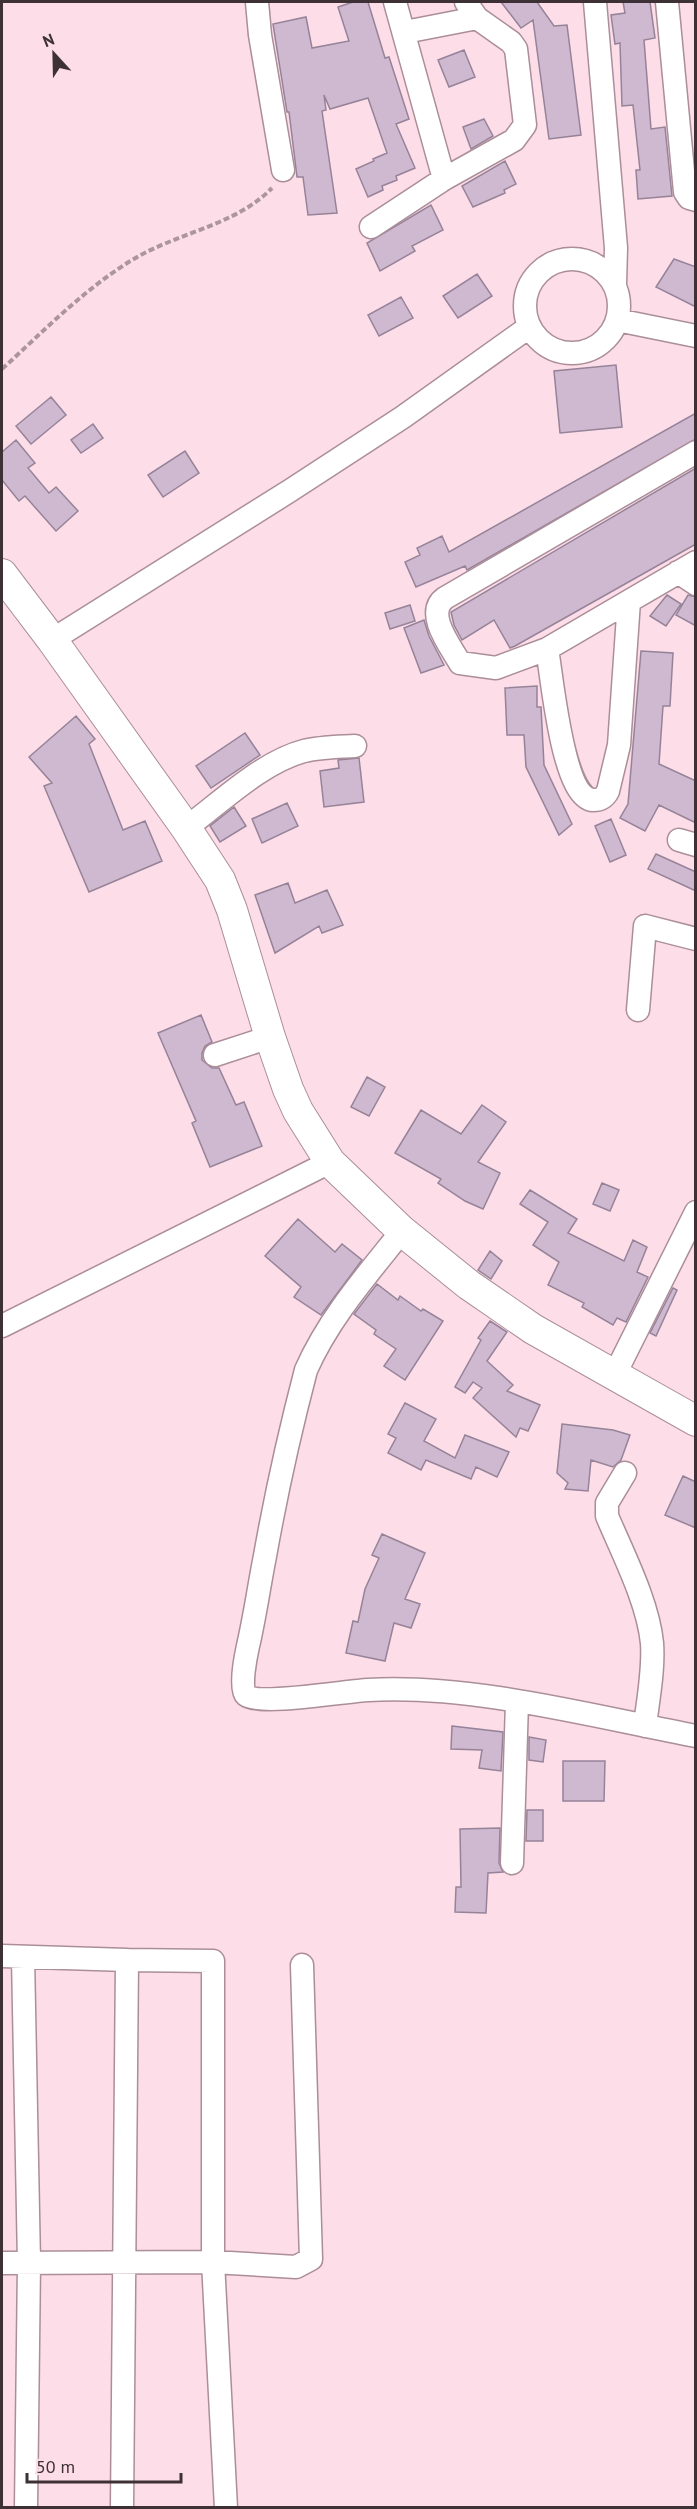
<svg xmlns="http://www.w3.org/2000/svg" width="697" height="2509" viewBox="0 0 697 2509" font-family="'PT Sans',sans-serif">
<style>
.building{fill:#ceb9d1;stroke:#968398;stroke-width:1.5}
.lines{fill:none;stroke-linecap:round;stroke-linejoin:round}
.minor-casing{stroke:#ab8e99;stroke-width:25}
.major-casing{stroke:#ab8e99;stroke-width:32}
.path{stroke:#ac959d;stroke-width:4;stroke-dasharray:6 3;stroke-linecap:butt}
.minor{stroke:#fff;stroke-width:22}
.major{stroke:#fff;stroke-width:30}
</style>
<rect width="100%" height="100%" fill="#fcdde8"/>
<!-- building -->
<path class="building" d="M353,2H368L385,58L389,57L409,119L396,124L415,168L396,176L397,180L382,186L383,190L368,197L356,169L374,161L373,159L387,153L368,98L330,109L324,95L326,110L322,111L337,213L308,215L303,177H297L289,112H287L273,24L306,17L312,48L349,41L338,7Z
M501,2H537L554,26L567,25L581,135L549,139L533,20L521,28Z
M623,2H650L655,38L644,40L651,129L665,127L672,196L638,199L636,170H640L633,105L622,106L620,43L615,44L611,15L625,13Z
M464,50L475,77L449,87L438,60Z
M484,119L493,136L471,149L463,127Z
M505,161L516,184L504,190L505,193L473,207L462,186Z
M431,205L443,230L412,246L415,251L380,271L367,243Z
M674,259L696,267V307L656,287Z
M477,274L492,296L458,318L443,296Z
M401,297L413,318L379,336L368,315Z
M616,365L622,427L560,433L554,371Z
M51,397L66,415L31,444L16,426Z
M696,413V439L467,570L465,566L416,587L405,562L420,555L417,548L442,536L449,552Z
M93,424L103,438L81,453L71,440Z
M16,440L35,463L28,468L49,493L56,487L78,511L56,531L25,496L19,501L2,480V452Z
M185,451L199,473L163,497L148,475Z
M696,468V544L515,646L510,648L494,620L462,640L454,625L451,612Z
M667,595L681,604L666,626L650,616Z
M688,595L696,597V626L676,615Z
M410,605L415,621L390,629L385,613Z
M424,620L429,636L444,665L421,673L404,628Z
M641,651L673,653L670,706H663L659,764L696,781V823L659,805L645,831L620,818L628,804Z
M537,686V707H541L544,765L572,824L559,835L526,767L524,735H507L505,688Z
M76,716L95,739L89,744L123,830L145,821L162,861L89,892L44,786L52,783L29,757Z
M245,733L260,755L211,788L196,766Z
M359,758L364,802L324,807L320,771L339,768L338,760Z
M287,803L298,826L262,843L252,819Z
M234,807L246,826L220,842L210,826Z
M611,819L626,855L610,862L595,826Z
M656,854L696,872V891L648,869Z
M288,883L295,903L327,890L343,925L322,933L319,926L275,953L255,895Z
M201,1015L212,1042L205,1046L202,1053V1060L212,1068H219L236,1105L244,1102L262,1146L210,1167L192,1123L196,1121L158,1033Z
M367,1077L385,1087L369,1116L351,1107Z
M482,1105L506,1122L478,1162L500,1173L483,1209L465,1201L438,1183L441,1179L395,1153L421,1110L461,1134Z
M602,1183L619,1190L610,1211L593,1204Z
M530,1190L577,1219L568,1233L624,1261L633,1240L647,1247L637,1272L648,1277L626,1322L617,1318L613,1325L582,1307L584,1303L548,1285L559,1262L533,1245L548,1222L520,1204Z
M298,1219L335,1252L342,1244L362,1260L321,1315L294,1297L301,1287L265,1256Z
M490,1251L502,1261L491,1279L478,1270Z
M377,1284L398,1300L400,1296L421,1311L423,1309L443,1321L405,1380L384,1366L396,1349L374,1334L376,1330L354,1314Z
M673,1288L677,1290L656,1336L650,1333Z
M490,1321L507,1332L487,1361L513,1385L507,1391L540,1405L528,1431L520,1428L516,1437L473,1398L482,1388L473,1382L465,1393L455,1387L481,1340L478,1338Z
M405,1403L436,1419L424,1441L455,1458L465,1435L509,1452L497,1477L476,1467L471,1479L426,1460L421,1470L388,1453L396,1438L388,1434Z
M562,1424L613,1430L630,1435L621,1460L613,1467L591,1460L588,1491L565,1489L568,1483L557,1473Z
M683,1476L696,1482V1528L665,1515Z
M382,1534L425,1553L405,1599L420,1604L411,1628L394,1623L385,1661L346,1653L353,1621L358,1622L365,1589L379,1558L372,1555Z
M452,1726L503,1732L501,1771L479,1768L482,1750L451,1749Z
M529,1737L546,1740L543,1762L529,1760Z
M563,1761H605L604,1801H563Z
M527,1810H543V1841H526Z
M500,1828L499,1863L503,1872L488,1873L486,1913L455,1912L456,1887H461L460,1829Z"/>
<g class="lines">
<!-- minor casing -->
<g class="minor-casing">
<path id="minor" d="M257,2L260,35L283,170
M395,2L444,179
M595,2L616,248L615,284
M667,2L685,192L689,198L696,200
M405,32L477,18
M371,227L444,179L514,140L525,125L516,49L511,42L477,18L466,2
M525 306a47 47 0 1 1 94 0a47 47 0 1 1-94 0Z
M617,320L696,336
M696,452L445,598C424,613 451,647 460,663L496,668L547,649L696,562
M678,572L696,584
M52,640L291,490L403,417L529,327
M547,649C552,675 562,797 593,800C601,800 605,797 608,791L619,745L629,601
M186,828C220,803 262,762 304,751C320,747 338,747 355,746
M679,840L696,845
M638,1010L645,926L696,939
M215,1055L270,1037
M402,1231C367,1275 329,1318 306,1370C290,1431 276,1494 265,1556C259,1586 255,1616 248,1646C246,1655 239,1689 246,1695C259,1706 347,1691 368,1690C472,1684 592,1716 696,1736
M2,1326L330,1162
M615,1374L696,1212
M625,1473L607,1503V1516C623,1554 648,1602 652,1643C654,1670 648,1699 645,1726
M512,1863L517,1702
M2,1956L127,1960L122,2508
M23,1957L29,2263L26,2508
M127,1960L213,1961V2262L226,2508
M2,2263L213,2262L296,2267L311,2259L302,1965"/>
</g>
<!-- major casing -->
<g class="major-casing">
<path id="major" d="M2,574L52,640L186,828L220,880L232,910L270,1037L288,1089L298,1111L330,1162L402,1231L469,1285L533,1329L696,1421"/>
</g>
<!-- path -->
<path class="path" d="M2,369C45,330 88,285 139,256C182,232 237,224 272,188"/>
<!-- minor -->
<use href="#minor" class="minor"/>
<!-- major -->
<use href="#major" class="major"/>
</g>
<!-- border -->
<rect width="697" height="2509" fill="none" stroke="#3e3136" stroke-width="6"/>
<!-- north arrow -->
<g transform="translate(54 54) rotate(338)" stroke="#fcdde8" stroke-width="4.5" paint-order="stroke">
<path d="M0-4.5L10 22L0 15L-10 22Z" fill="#3e3136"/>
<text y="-9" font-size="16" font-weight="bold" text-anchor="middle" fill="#3e3136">N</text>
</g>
<!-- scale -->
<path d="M27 2473v9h154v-9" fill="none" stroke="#3e3136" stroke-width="3"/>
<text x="36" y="2473" font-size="18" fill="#3e3136" stroke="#fcdde8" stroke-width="4.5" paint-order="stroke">50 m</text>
</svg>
